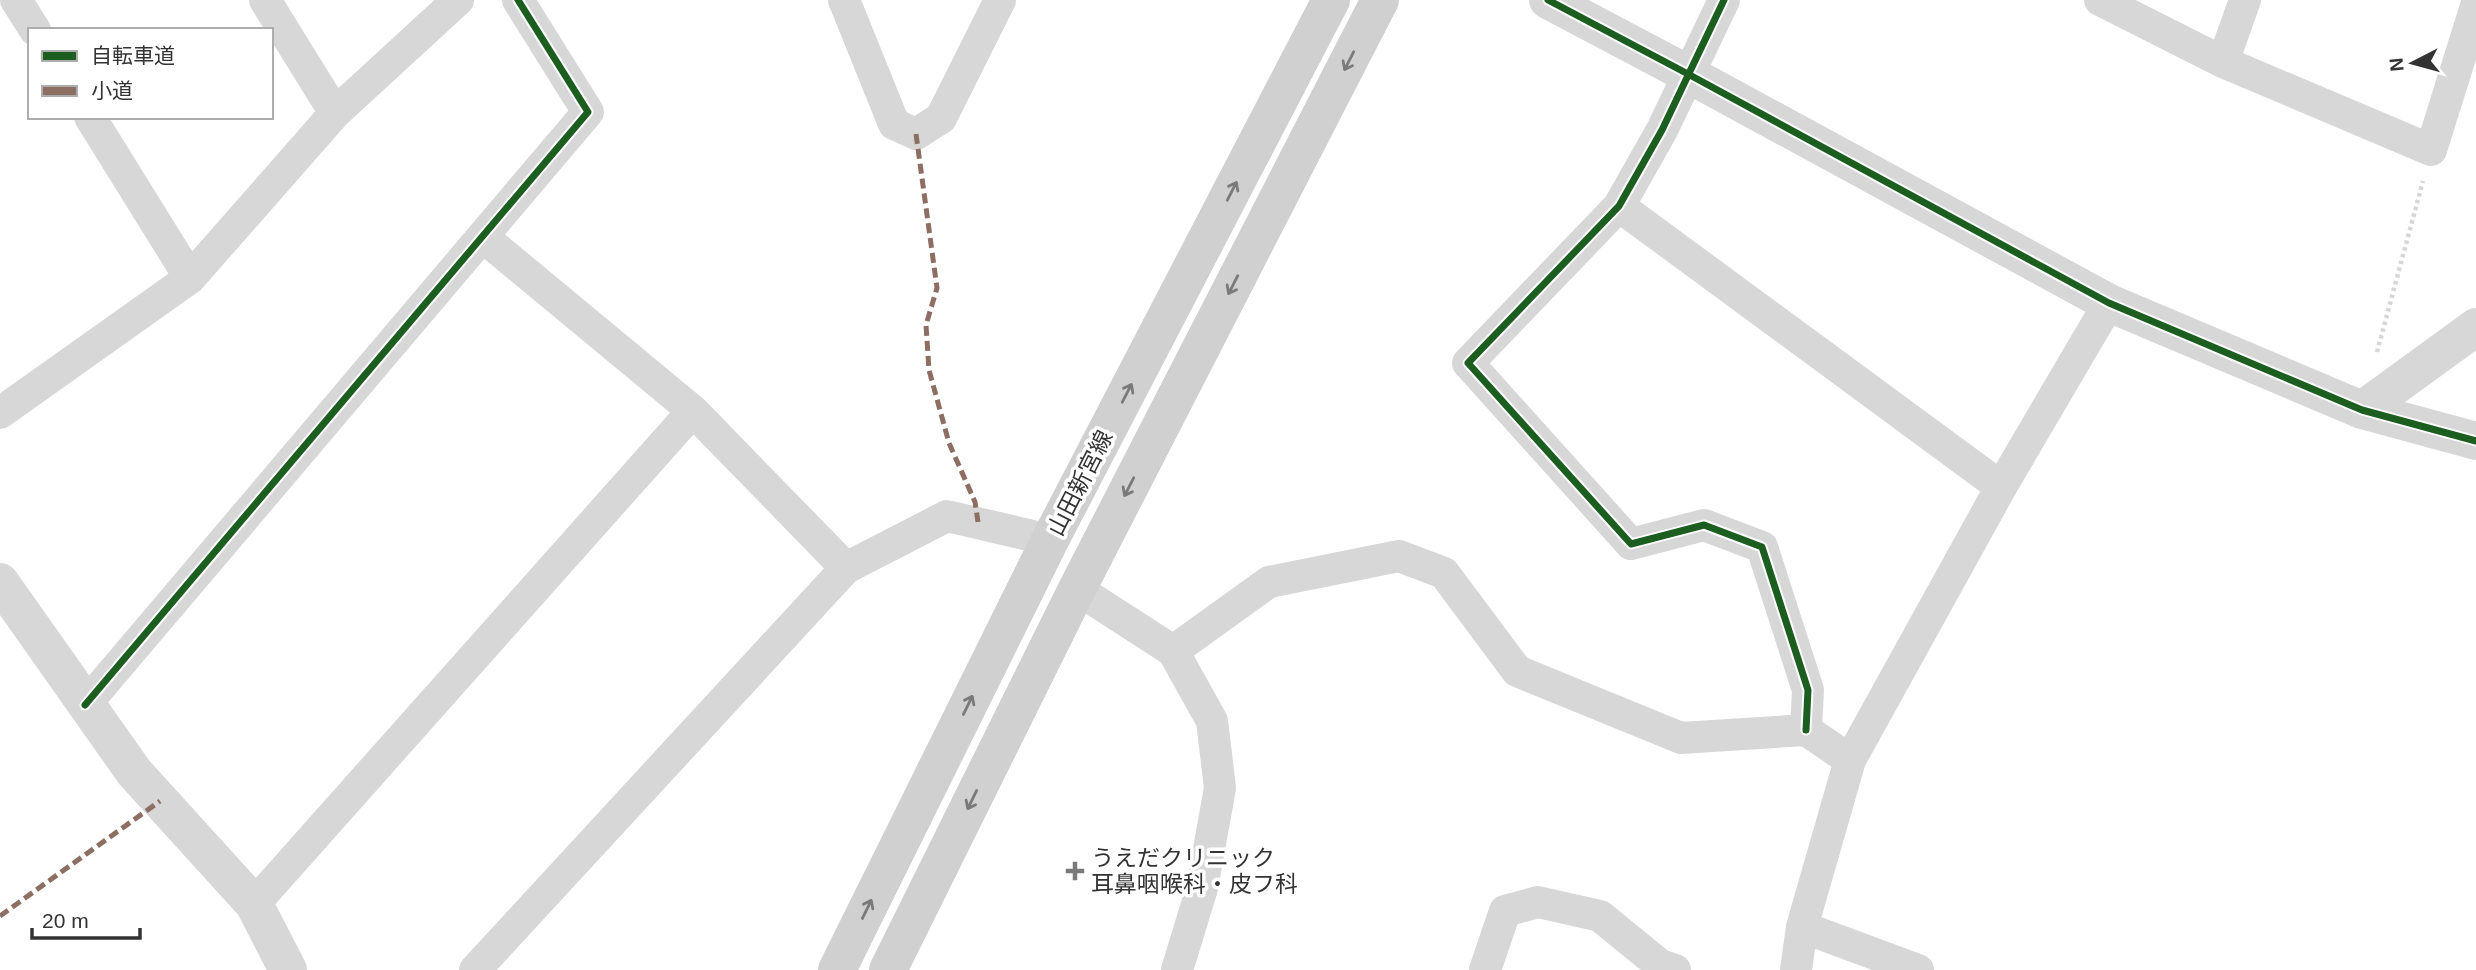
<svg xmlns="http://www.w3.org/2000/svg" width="2476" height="970" viewBox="0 0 2476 970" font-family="Helvetica,'Noto Sans JP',sans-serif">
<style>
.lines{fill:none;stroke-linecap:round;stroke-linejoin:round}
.path{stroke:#d6d6d6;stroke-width:4.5;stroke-dasharray:3.5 3.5;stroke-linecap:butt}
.minor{stroke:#d7d7d7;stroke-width:32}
.tertiary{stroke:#d7d7d7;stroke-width:38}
.secondary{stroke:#d0d0d0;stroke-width:38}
.quiet{stroke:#8d6e63;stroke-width:5;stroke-dasharray:10 5;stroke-linecap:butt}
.cycleway-casing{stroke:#fff;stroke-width:11}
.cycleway{stroke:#1b5e20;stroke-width:7}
.oneway{stroke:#7a7a7a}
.poi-dot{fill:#7a7a7a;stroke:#fff;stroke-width:2.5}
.labels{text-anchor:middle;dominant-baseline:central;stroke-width:7;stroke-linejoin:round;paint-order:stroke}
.street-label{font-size:23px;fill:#333;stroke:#fff}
.poi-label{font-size:23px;fill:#333;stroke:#fff;text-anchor:start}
</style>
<rect width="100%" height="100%" fill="#fff"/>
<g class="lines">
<!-- path -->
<path class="path" d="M2377,352L2423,181"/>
<!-- minor -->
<path class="minor" d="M16,0L35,30
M265,0L335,113
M844,0L894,124L916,134L941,118L1000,0
M1724,0L1662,130L1619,206L1468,363L1631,544L1704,525L1762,547L1808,690L1806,730
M2100,0L2223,62L2431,150L2476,6
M2223,62L2245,0
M90,117L190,278
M1619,206L2001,487
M483,237L693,411L846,568
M0,413L190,278L335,113L458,0
M1077,589L1173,651L1212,721L1220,788L1202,888L1177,970
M1173,651L1269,582L1399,556L1444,573L1517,671L1681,738L1806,730L1850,760
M85,705L588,112L518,0
M254,904L693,411
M1802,927L1918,970
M475,970L846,568L947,516L1050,540
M1485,970L1505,911L1538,902L1600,916L1660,965L1675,970
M1796,970L1802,927L1850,760L2001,487L2109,303"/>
<!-- tertiary -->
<path class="tertiary" d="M1548,0L1688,74L2109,303L2362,410L2476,441
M2362,410L2476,327
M0,582L134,772L254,904L288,970"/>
<!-- secondary -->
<path class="secondary" d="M837,970L1050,540L1331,0
M888,970L1077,589L1380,0"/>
<!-- quiet -->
<path class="quiet" d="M916,134L937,288L926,325L929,370L949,443L975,502L978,522
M0,916L160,801"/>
<!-- cycleway casing -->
<g class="cycleway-casing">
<path id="cycleway" d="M1548,0L1688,74L2109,303L2362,410L2476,441
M1724,0L1662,130L1619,206L1468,363L1631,544L1704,525L1762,547L1808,690L1806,730
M85,705L588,112L518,0"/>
</g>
<!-- cycleway -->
<use href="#cycleway" class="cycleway"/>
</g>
<!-- one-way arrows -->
<defs><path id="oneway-shaft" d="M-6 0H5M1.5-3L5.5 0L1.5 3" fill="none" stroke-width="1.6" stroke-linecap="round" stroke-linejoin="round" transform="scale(1.75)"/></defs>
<g class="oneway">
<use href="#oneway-shaft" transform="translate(1349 61) rotate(117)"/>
<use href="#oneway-shaft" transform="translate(1232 191) rotate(-63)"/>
<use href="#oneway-shaft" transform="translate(1233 285) rotate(117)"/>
<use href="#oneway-shaft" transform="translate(1127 393) rotate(-63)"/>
<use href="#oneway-shaft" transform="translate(1129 487) rotate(117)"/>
<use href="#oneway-shaft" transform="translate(968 705) rotate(-64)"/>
<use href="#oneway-shaft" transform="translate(972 800) rotate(116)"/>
<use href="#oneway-shaft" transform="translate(867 909) rotate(-64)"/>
</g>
<!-- markers -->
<path class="poi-dot" d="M1071.5 860.5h7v7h7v7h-7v7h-7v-7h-7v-7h7z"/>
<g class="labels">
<!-- street labels -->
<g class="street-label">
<text transform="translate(1080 483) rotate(-63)">山田新宮線</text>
</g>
<!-- poi labels -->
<g class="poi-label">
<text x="1091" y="858">うえだクリニック<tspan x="1091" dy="26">耳鼻咽喉科・皮フ科</tspan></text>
</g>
</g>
<!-- legend -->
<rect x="28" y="28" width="245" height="91" fill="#ffffff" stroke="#adadad" stroke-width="2"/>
<rect x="42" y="51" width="35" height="10" fill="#1b5e20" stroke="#adadad" stroke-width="2"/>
<text x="91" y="63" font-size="21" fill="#333333">自転車道</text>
<rect x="42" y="86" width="35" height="10" fill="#8d6e63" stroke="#adadad" stroke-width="2"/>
<text x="91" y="98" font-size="21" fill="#333333">小道</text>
<!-- north arrow -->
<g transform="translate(2413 63) rotate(264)" stroke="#ffffff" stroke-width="5" paint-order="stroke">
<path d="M0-5L12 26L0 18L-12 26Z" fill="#333333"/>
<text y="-10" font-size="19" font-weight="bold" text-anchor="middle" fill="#333333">N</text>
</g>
<!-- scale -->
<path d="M32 928v10h108v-10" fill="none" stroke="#333333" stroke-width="3.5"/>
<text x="42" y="928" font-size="21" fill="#333333" stroke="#ffffff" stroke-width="5" paint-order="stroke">20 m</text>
</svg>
